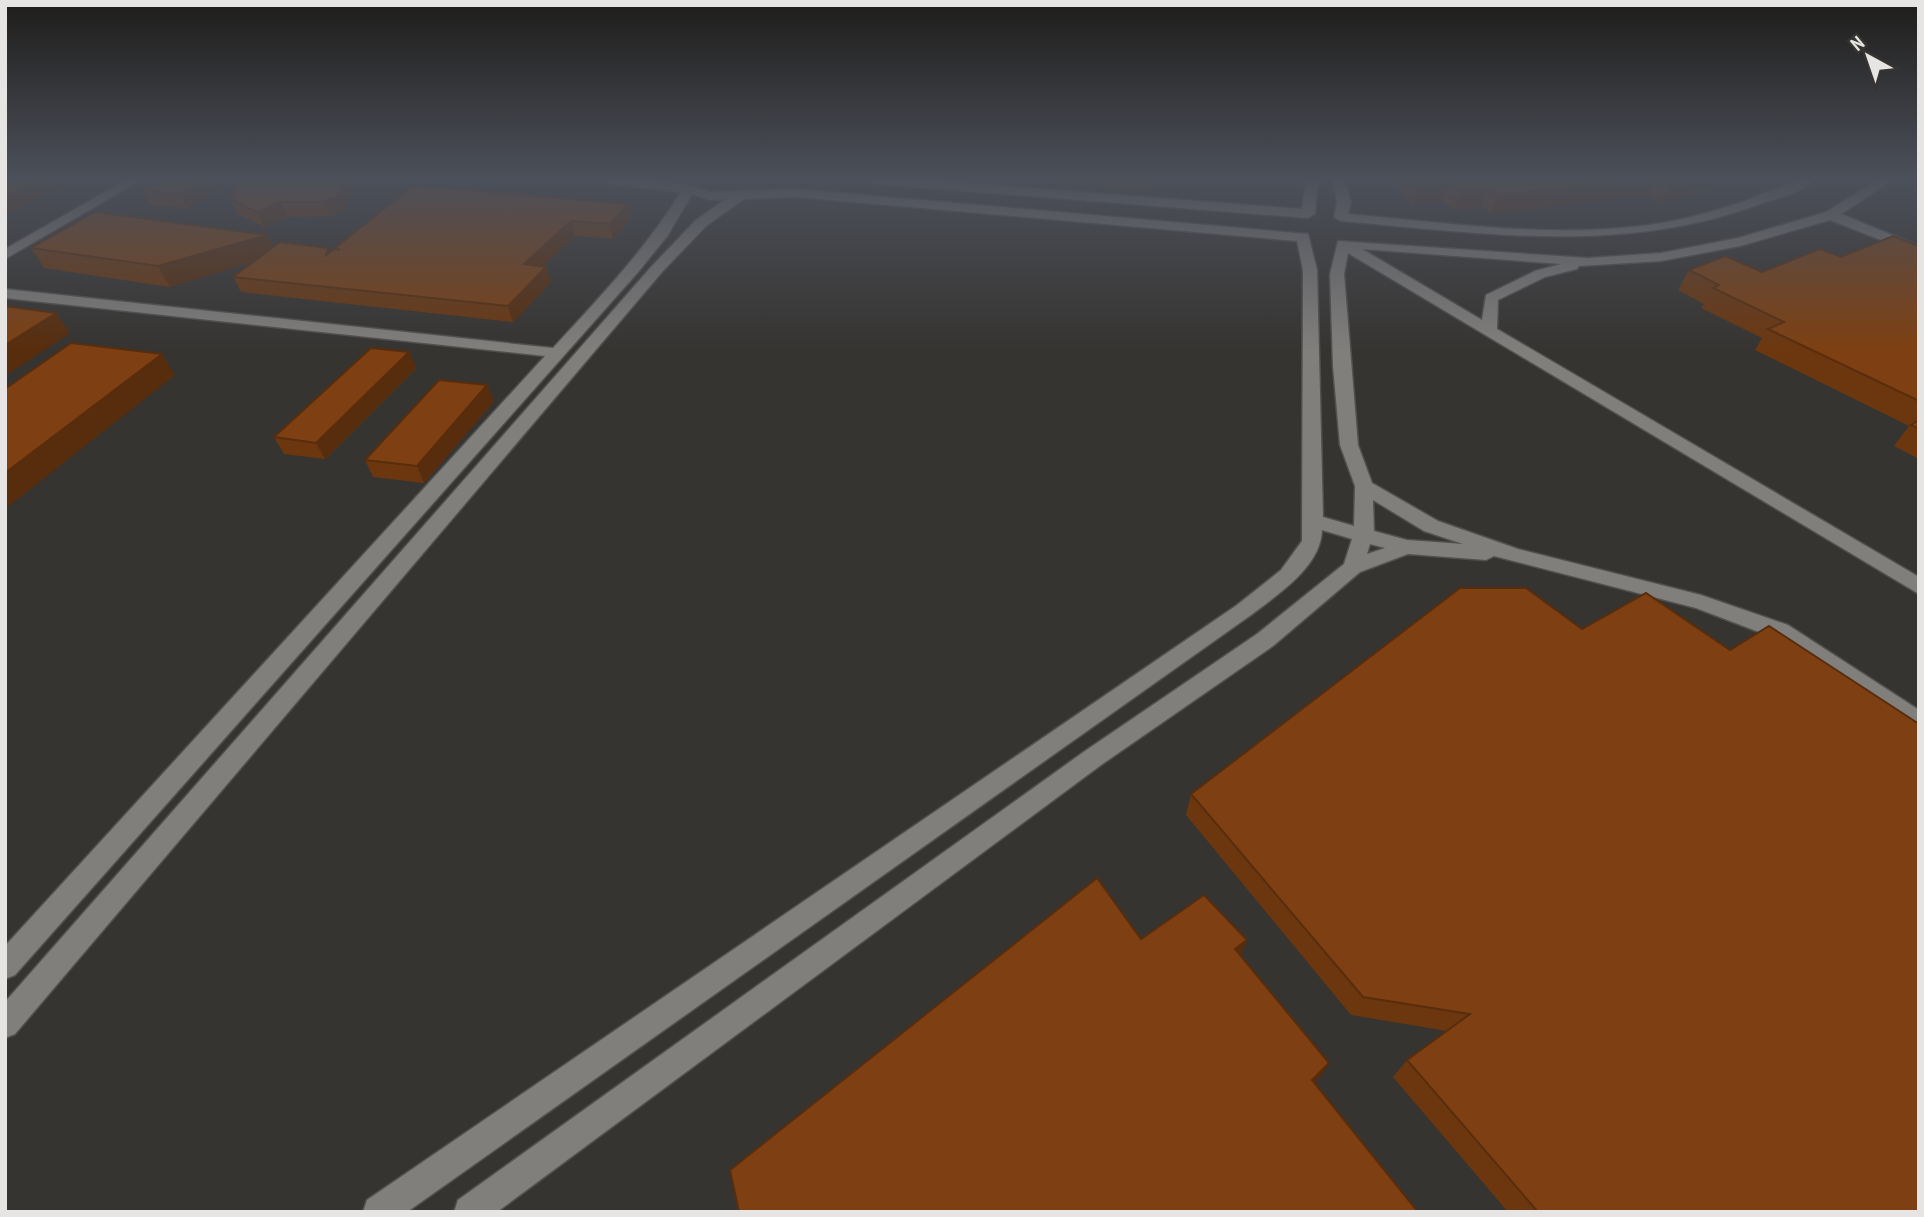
<svg xmlns="http://www.w3.org/2000/svg" width="1924" height="1217" viewBox="0 0 1924 1217" font-family="'PT Sans Narrow',sans-serif">
<style>
.lines{fill:none;stroke-linecap:round;stroke-linejoin:round}
.minor-casing{stroke:#51504e;stroke-width:3}
.minor{fill:#817f7c;fill-rule:evenodd}
.wall{fill:#6c370f}
.shaded-wall{fill:#582d0d}
.building{fill:#7e4012;stroke:#582d0d;stroke-width:2}
</style>
<rect width="100%" height="100%" fill="#363431"/>
<g class="lines">
<!-- minor casing -->
<g class="minor-casing">
<path id="minor" d="M126,180H141L5,259V249Z
M604,180H645L689,185L710,192L796,189L1308,234L1317,270L1323,517L1354,526L1355,486L1340,445L1333,366L1330,274L1338,241L1588,258L1661,253L1738,238L1826,212L1878,180H1893L1841,214L1919,246V255L1830,220L1740,246L1661,261L1579,266L1577,269L1545,277L1498,300L1497,329L1919,577V594L1348,253L1344,274L1358,445L1372,483L1438,521L1518,549L1701,595L1788,625L1919,710V731L1772,637L1696,608L1494,556L1486,560L1408,554L1360,572L1273,646L1101,765L497,1212H454L458,1200L1085,751L1257,634L1344,564L1352,539L1322,530C1321,567 1277,595 1251,615L407,1212H363L367,1200L1237,605L1281,570L1302,541L1303,270L1297,241L796,197L744,199L706,226L662,272L15,1034L5,1038V1002L652,266L696,220L726,199L709,200L692,194L668,235L639,271L15,975L5,979V946L545,356L5,298V289L553,348C599,298 645,250 681,192L610,184ZM1362,249L1561,264L1535,271L1486,295L1482,320ZM1373,500L1424,531L1463,544L1407,540L1374,531ZM1370,544L1385,548L1367,554Z
M870,180H926L1302,209L1306,180H1318L1315,214L1308,218L876,184Z
M1333,180H1345L1351,202L1348,214C1451,223 1559,240 1662,223C1690,218 1718,210 1745,201C1768,192 1790,180 1815,180C1801,193 1775,199 1757,205C1622,255 1481,233 1341,221L1334,217L1337,202Z"/>
</g>
<!-- minor -->
<use href="#minor" class="minor"/>
</g>
<!-- wall -->
<path class="wall" d="M160,180H231V181L187,208L150,205L142,190Z
M237,180H349L352,188L345,210L330,216L288,217L264,227L238,214L230,199Z
M1023,180H1153L1151,191Z
M1236,180H1289L1288,185Z
M1388,180H1724L1661,203L1649,195L1491,213L1481,206L1455,210L1442,201L1413,204Z
M1724,180H1741L1736,184Z
M414,185L631,218L613,239L575,236L543,266L546,267L551,282L513,322L241,292L233,277L252,262L170,287L44,268L31,248L267,235L273,247L329,252L336,249L335,248Z
M1919,246V459L1894,446L1909,426L1755,350L1762,338L1701,308L1704,304L1678,290L1689,270L1762,272L1841,257Z
M409,352L416,368L325,459L284,454L274,437Z
M487,385L494,401L424,483L373,477L365,460Z
M1191,794L1919,1212H1508L1393,1077L1407,1060L1447,1031L1351,1015L1186,815Z"/>
<!-- shaded-wall -->
<path class="shaded-wall" d="M38,180H75L5,215V196Z
M201,180H231V181L187,208L179,193Z
M344,180H349L352,188L345,210L330,216L323,202Z
M1624,180H1656L1649,195L1491,213L1498,195Z
M1682,180H1724L1661,203L1670,184Z
M1448,182L1442,201L1413,204L1419,186Z
M1488,187L1481,206L1455,210L1461,191Z
M281,202L288,217L264,227L257,212Z
M628,204L631,218L613,239L610,224Z
M571,221L575,236L529,280L524,264Z
M267,235L276,255L170,287L158,266Z
M546,267L551,282L513,322L508,306Z
M56,313L70,333L5,376V345Z
M409,352L416,368L325,459L316,443Z
M162,354L175,375L5,509V473Z
M487,385L494,401L424,483L417,466Z
M1247,940L1241,955L1229,963L1235,949Z
M1329,1063L1321,1076L1304,1092L1312,1080Z"/>
<!-- building -->
<path class="building" d="M5,180H38L5,196Z
M160,180H201L179,193L142,190Z
M237,180H344L338,196L323,202H281L257,212L230,199Z
M1413,180H1624L1498,195L1488,187L1461,191L1448,182L1419,186Z
M1664,180H1682L1670,184Z
M414,185L628,204L610,224L571,221L524,264L546,267L508,306L233,277L280,242L328,248L326,255L334,249L340,250L335,248Z
M95,212L267,235L158,266L31,248Z
M1893,236L1919,246V401L1768,329L1784,322L1713,288L1719,285L1689,270L1725,256L1762,272L1820,249L1841,257Z
M5,306L56,313L5,345Z
M71,343L162,354L5,473V389Z
M371,348L409,352L316,443L274,437Z
M439,380L487,385L417,466L365,460Z
M1919,420V429L1911,425Z
M1460,588H1526L1582,629L1646,593L1730,650L1769,626L1919,724V1212H1538L1407,1060L1470,1014L1363,997L1191,794Z
M1097,878L1141,939L1204,895L1247,940L1235,949L1329,1063L1312,1080L1418,1212H739L730,1170Z"/>
<!-- sky -->
<linearGradient id="sky" x2="0" y2="1"><stop stop-color="#1e1d1b"/><stop offset="0.51" stop-color="#4c505a"/><stop offset="1" stop-color="#4c505a" stop-opacity="0"/></linearGradient>
<rect width="1924" height="350" fill="url(#sky)"/>
<!-- border -->
<rect width="1924" height="1217" fill="none" stroke="#e6e5e3" stroke-width="14"/>
<!-- north arrow -->
<g transform="translate(1868 56) rotate(320)" stroke="#363431" stroke-width="5" paint-order="stroke">
<path d="M0-5L12 26L0 18L-12 26Z" fill="#e6e5e3"/>
<text y="-10" font-size="19" font-weight="bold" text-anchor="middle" fill="#e6e5e3">N</text>
</g>
</svg>
